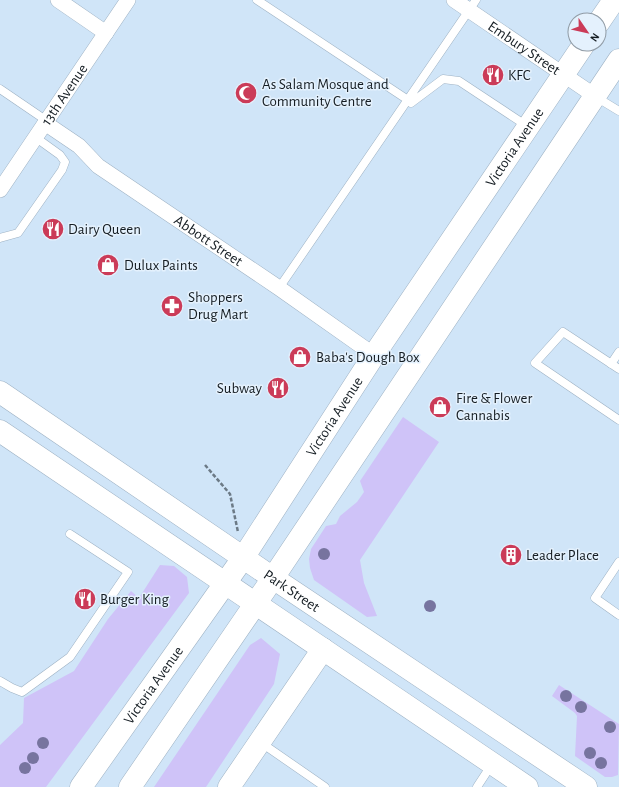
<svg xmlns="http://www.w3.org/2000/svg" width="619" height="787" viewBox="0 0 619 787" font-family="'Alegreya Sans',sans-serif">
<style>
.green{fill:#cfc3f8}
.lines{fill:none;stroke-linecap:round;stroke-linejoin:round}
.lane-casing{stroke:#9eb2c4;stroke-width:9}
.street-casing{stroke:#9eb2c4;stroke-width:16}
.secondary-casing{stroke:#9eb2c4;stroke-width:23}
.primary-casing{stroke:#9eb2c4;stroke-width:23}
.path{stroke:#6c7a86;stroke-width:2.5;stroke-dasharray:4 2;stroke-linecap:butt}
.lane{stroke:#fff;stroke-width:8}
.street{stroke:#fff;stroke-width:15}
.secondary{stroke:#fff;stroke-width:22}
.primary{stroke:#fff;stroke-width:22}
.tree{fill:#77749f}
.labels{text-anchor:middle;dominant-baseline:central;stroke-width:3;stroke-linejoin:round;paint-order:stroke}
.street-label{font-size:15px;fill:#151d23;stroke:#e4f1fd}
.poi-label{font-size:15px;fill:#151d23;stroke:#e4f1fd;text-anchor:start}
</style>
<rect width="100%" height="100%" fill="#d0e5f8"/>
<!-- green -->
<path class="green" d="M403,417L439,442L360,560L364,583L377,616L367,617L314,580L310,568L309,559L311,549L326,526L336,524L340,516L357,502L364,492L360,481Z
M160,565L174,566L187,577L189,593L46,787H0V745L23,723L24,698L74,671L108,619L131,591L139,598Z
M261,638L280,654L274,684L206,787H154L250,645Z
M559,685L619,724L618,775L612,777H605L575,756L577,716L575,713L552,696Z"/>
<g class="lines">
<!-- lane casing -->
<g class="lane-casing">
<path id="lane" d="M257,0L408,100
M0,89L47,121
M596,97L619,111
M411,103L443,79L459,81L527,126
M0,238L18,233L62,170L65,162L60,155L35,137
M279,288L476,0
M611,364L619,352
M619,369L563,332L535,363L619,420
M619,562L595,598L619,615
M0,681L12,688L22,692L70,657L128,572L70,534
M260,742L325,787
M477,787L492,764"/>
</g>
<!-- street casing -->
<g class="street-casing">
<g id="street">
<path d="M58,0L106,33"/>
<path id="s1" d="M454,0L595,96"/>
<path id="s2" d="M45,123L79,146L98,166L279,288L374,355"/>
<path id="s3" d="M0,190L128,0"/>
</g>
</g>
<!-- secondary casing -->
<g class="secondary-casing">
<g id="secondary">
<path id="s4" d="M0,392L273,578L586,787"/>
<path d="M0,431L527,787"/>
<path d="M229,787L323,649"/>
</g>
</g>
<!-- primary casing -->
<g class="primary-casing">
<g id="primary">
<path d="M599,22L614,0"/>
<path id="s5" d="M81,787L243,558L374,355L584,44"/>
<path d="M130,787L273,578L619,60"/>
</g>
</g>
<!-- path -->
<path class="path" d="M205,465L230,494L238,532"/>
<!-- lane -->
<use href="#lane" class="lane"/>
<!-- street -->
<use href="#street" class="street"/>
<!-- secondary -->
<use href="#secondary" class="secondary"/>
<!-- primary -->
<use href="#primary" class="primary"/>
</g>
<!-- trees -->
<g class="tree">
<circle cx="324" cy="554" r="6"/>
<circle cx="430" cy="606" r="6"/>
<circle cx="566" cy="696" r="6"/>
<circle cx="581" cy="707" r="6"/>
<circle cx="610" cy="727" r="6"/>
<circle cx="43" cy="743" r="6"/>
<circle cx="590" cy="753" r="6"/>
<circle cx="33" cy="758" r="6"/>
<circle cx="601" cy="763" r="6"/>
<circle cx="25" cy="768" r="6"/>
</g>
<!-- icons -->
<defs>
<g id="restaurant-disc" transform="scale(1.15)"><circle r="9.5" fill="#cb3b58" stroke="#e4f1fd"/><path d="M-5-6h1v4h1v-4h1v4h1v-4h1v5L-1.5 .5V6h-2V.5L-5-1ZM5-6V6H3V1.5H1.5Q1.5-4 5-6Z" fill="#fff"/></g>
<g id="mosque-disc" transform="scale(1.15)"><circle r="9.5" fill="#cb3b58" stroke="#e4f1fd"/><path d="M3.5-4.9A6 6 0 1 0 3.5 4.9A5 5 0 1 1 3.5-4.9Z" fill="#fff"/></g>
<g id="shop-disc" transform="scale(1.15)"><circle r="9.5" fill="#cb3b58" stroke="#e4f1fd"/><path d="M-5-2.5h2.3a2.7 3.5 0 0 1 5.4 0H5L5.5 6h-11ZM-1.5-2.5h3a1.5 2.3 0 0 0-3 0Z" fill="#fff"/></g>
<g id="pharmacy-disc" transform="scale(1.15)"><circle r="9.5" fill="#cb3b58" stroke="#e4f1fd"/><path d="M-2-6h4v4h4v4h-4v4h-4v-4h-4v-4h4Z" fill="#fff"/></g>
<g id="building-disc" transform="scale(1.15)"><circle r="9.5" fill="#cb3b58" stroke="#e4f1fd"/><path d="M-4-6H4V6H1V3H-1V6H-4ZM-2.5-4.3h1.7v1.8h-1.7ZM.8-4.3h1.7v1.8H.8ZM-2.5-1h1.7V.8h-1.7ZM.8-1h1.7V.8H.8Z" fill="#fff"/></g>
</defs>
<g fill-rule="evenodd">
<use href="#restaurant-disc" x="493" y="75"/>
<use href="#mosque-disc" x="246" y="93"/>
<use href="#restaurant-disc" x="53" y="229"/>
<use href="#shop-disc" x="108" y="265"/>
<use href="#pharmacy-disc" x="172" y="306"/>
<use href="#shop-disc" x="300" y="357"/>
<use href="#restaurant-disc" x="278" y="388"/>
<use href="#shop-disc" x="440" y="407"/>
<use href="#building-disc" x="511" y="555"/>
<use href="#restaurant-disc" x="85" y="599"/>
</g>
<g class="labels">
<!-- street labels -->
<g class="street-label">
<text stroke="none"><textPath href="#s1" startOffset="85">Embury Street</textPath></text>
<text stroke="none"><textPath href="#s3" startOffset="115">13th Avenue</textPath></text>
<text stroke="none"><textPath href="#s5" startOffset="773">Victoria Avenue</textPath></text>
<text stroke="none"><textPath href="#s2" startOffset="202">Abbott Street</textPath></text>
<text stroke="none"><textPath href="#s5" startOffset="449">Victoria Avenue</textPath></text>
<text stroke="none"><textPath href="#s4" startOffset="353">Park Street</textPath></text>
<text stroke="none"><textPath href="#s5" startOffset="125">Victoria Avenue</textPath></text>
</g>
<!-- poi labels -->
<g class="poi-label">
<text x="508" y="75">KFC</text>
<text x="262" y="84">As Salam Mosque and<tspan x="262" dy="17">Community Centre</tspan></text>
<text x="68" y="229">Dairy Queen</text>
<text x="124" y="265">Dulux Paints</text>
<text x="188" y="297">Shoppers<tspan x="188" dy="17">Drug Mart</tspan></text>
<text x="316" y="357">Baba's Dough Box</text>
<text x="262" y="388" text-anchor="end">Subway</text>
<text x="456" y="398">Fire &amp; Flower<tspan x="456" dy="17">Cannabis</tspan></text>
<text x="526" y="555">Leader Place</text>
<text x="100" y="599">Burger King</text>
</g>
</g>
<!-- north arrow -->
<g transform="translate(587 32) rotate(124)"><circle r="19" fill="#e4f1fd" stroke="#919ca6"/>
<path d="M0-3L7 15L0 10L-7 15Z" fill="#cb3b58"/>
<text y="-6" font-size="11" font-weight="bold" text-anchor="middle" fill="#151d23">N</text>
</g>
</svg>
